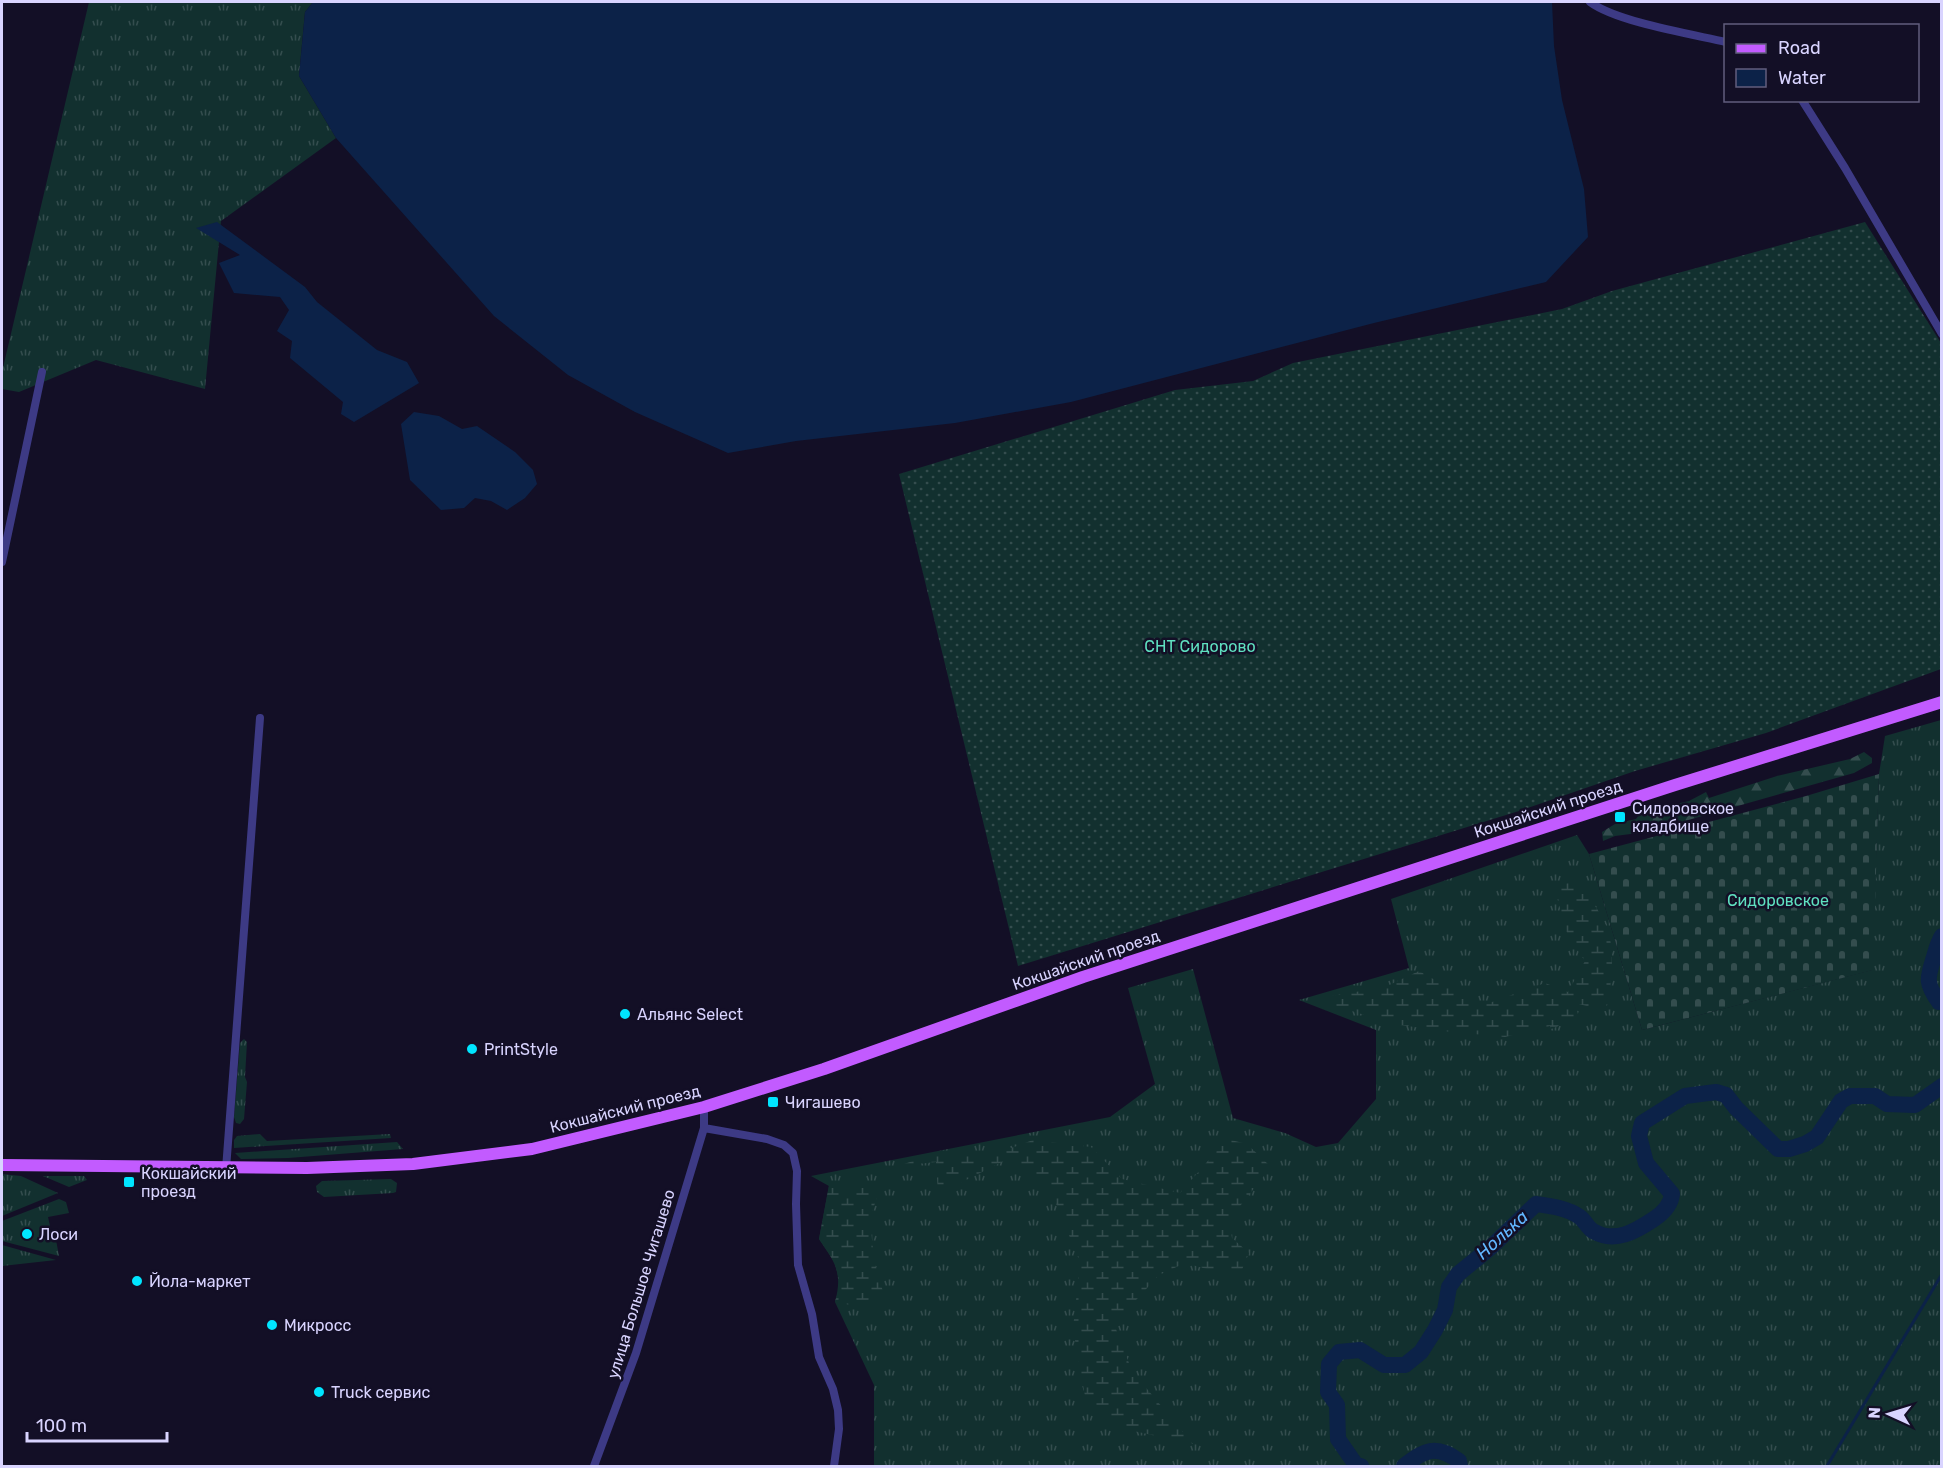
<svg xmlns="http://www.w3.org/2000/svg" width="1943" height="1468" viewBox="0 0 1943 1468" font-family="Rubik,sans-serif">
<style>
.grass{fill:url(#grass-tufts)}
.forest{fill:url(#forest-firs)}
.wetland{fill:url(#wetland-marsh)}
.cemetery{fill:url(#cemetery-stones)}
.garden{fill:url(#garden-dots)}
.water{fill:#0c2248}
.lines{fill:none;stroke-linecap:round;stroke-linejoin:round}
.stream{stroke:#0c2248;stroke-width:3}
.river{stroke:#0c2248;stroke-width:16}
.minor{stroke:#3d3a85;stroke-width:8}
.primary{stroke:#c25bff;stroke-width:12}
.poi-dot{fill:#00e5ff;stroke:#130f26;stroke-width:2}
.labels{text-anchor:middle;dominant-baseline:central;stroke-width:5;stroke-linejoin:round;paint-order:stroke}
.park-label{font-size:16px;fill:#5fe0c0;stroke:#130f26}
.poi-label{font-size:16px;fill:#d9d4ff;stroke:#130f26;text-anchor:start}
.street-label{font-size:16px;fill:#d9d4ff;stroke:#130f26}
.water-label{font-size:18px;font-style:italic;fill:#62b6ff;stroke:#130f26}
</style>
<defs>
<pattern id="grass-tufts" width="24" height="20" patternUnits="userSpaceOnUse" patternTransform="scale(1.5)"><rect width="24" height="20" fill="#12302f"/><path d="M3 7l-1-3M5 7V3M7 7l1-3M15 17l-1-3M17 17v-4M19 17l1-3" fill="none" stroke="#344d4e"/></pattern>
<pattern id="forest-firs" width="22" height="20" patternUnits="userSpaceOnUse" patternTransform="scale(1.5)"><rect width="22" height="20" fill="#12302f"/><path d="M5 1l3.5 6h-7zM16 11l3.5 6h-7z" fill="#344d4e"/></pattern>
<pattern id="wetland-marsh" width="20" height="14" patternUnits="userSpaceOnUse" patternTransform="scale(1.5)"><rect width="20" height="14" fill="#12302f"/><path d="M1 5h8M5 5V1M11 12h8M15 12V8" fill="none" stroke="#344d4e"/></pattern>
<pattern id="cemetery-stones" width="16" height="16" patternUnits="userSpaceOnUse" patternTransform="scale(1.5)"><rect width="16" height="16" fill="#12302f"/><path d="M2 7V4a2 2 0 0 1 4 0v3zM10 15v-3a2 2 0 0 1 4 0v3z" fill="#344d4e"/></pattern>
<pattern id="garden-dots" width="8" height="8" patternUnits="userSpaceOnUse" patternTransform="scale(1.5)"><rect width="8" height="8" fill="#12302f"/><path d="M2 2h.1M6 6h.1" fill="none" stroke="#344d4e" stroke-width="1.8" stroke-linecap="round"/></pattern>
</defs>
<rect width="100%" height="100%" fill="#130f26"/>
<!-- grass -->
<path class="grass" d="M89,2H313L305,12L299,76L336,138L221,221L205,389L96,360L19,392L2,389V372Z
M1941,720V1466H874V1385L835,1302L840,1285L835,1263L819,1239L829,1186L811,1176L1110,1117L1155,1084L1128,988L1193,969L1233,1118L1285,1133L1316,1147L1338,1143L1376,1099V1030L1299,1000L1409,968L1391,899L1577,835L1589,854L1642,1030L1872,970L1879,774L1885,736Z
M244,1039L247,1042L245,1077L247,1082L244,1119L240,1124L236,1123L234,1117L240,1043Z
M260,1134L267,1141L390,1134L391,1138L234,1148V1140L237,1136Z
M397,1142L403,1149L288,1158L241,1159L235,1153Z
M2,1174L21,1176L58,1193L2,1216Z
M43,1176H84L87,1180L69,1187Z
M391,1179L397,1183L396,1192L393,1193L324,1197L317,1192L316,1186L322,1181Z
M59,1199L66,1202L69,1213L48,1217L53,1240H56L59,1256L2,1241V1221Z
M2,1245L56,1260L2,1266Z"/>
<!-- forest -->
<path class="forest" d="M1864,752L1872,758V763L1854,773L1646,832L1615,836L1603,841L1602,832L1615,824L1636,819L1643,810L1655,805L1667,806L1689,801L1706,792L1709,798L1777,776L1850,759Z"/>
<!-- wetland -->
<path class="wetland" d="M1578,880C1587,895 1601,912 1607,928C1616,952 1611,987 1606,1011L1575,1003L1579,1018L1551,1029L1550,1026L1505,1037L1443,1031L1393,1024L1314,999L1385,987L1419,971L1481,1006L1545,983L1568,992L1585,961L1568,936L1554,887Z
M1227,1139L1247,1144L1271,1167L1229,1220L1232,1238L1249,1253L1241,1272L1214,1271L1185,1263L1159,1275L1114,1324L1132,1371L1193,1444L1120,1428L1085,1396L1073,1329L1080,1262L1048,1184L1004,1161L938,1194L936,1162L898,1166L922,1158L966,1152L990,1156L1033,1140L1091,1147L1122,1179L1180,1193Z
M829,1185H881L870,1218L874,1261L884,1295L866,1308L835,1302C843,1273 835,1262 819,1239Z"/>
<!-- cemetery -->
<path class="cemetery" d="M1879,774L1873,970L1642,1030L1589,854L1806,796Z"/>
<!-- garden -->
<path class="garden" d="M1865,222L1941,343V669L1766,733L1635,771L1519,811L1018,966L899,474L1175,390L1253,381L1293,363L1562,309L1612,291Z"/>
<!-- water -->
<path class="water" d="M313,2H1552L1554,46L1562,100L1584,189L1588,237L1546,282L1374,323L1071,402L955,423L796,441L728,453L635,412L568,375L494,316L336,138L299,76L305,12Z
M217,222L305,287L317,302L377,350L407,362L419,383L354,422L341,414L343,402L290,358L292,341L277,331L289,310L280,297L234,293L219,263L240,255L196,228Z
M414,412L439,416L462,429L477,426L515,452L533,470L537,484L525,498L507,510L491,501L475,498L464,508L441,510L410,480L401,424Z"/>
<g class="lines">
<!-- stream -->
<path class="stream" d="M1827,1466L1942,1274"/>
<!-- river -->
<path class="river" d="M1942,936C1937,944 1936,951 1933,960C1927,979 1926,984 1939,1002H1942
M1361,1466L1356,1465L1338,1439L1337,1405L1328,1392L1329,1364L1339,1352L1360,1350L1384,1365H1405L1421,1352L1435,1330L1445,1310L1449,1287L1458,1274L1490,1248L1536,1204C1551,1206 1567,1208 1580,1217C1585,1221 1588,1228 1593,1231C1615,1244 1636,1231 1654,1219C1663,1213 1671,1205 1672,1194L1646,1163L1639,1136L1642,1123L1685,1096L1716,1092L1726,1095L1736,1108L1778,1149H1789L1805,1144L1817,1137L1841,1101L1850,1096H1875L1887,1104L1915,1105L1942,1086
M1404,1466C1424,1450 1436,1444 1459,1461L1460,1466"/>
<!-- minor -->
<path class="minor" d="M1590,2C1617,22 1691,34 1726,42
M1802,100L1845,168L1942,334
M2,562L42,372
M704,1128L767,1139L784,1145L793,1153L797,1171L796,1204L798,1265L812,1314L819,1357L833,1389L838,1410L839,1429L834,1466
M226,1169L260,718
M594,1466L636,1353L704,1128V1107"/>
<!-- primary -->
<path class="primary" d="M2,1165L307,1168L413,1164L532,1149L704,1107L824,1069L1083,977L1675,785L1942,702"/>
</g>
<!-- markers -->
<g class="poi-dot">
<rect x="1614" y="811" width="12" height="12" rx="3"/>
<circle cx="625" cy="1014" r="6"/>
<circle cx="472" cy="1049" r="6"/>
<rect x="767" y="1096" width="12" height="12" rx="3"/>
<rect x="123" y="1176" width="12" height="12" rx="3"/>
<circle cx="27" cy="1234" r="6"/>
<circle cx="137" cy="1281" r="6"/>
<circle cx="272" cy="1325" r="6"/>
<circle cx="319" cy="1392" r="6"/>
</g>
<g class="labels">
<!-- park labels -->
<g class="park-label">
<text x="1200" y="646">СНТ Сидорово</text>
<text x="1778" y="900">Сидоровское</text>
</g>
<!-- poi labels -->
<g class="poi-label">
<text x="1632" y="808">Сидоровское<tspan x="1632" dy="18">кладбище</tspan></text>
<text x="637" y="1014">Альянс Select</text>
<text x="484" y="1049">PrintStyle</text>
<text x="785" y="1102">Чигашево</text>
<text x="141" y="1173">Кокшайский<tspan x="141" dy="18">проезд</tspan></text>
<text x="39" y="1234">Лоси</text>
<text x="149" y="1281">Йола-маркет</text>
<text x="284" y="1325">Микросс</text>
<text x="331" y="1392">Truck сервис</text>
</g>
<!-- street labels -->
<g class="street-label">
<text transform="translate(1548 809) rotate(-18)">Кокшайский проезд</text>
<text transform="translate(1086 960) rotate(-19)">Кокшайский проезд</text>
<text transform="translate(625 1109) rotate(-14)">Кокшайский проезд</text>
<text transform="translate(641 1284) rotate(-73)">улица Большое Чигашево</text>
</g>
<!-- water labels -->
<g class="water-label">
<text transform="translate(1502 1235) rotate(-42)">Нолька</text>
</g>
</g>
<!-- border -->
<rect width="1943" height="1468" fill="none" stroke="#d9d4ff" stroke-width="6"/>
<!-- legend -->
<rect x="1724" y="24" width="195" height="78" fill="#130f26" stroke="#625e7d" stroke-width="1.5"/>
<rect x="1736" y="44" width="30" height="9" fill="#c25bff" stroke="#625e7d" stroke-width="1.5"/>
<text x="1778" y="54" font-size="18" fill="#d9d4ff">Road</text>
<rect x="1736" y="69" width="30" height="18" fill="#0c2248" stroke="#625e7d" stroke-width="1.5"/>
<text x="1778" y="84" font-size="18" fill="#d9d4ff">Water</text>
<!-- north arrow -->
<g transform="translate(1889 1414) rotate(274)" stroke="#130f26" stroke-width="4.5" paint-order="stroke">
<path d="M0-4.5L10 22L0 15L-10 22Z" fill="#d9d4ff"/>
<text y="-9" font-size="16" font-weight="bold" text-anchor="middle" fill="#d9d4ff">N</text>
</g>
<!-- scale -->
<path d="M27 1432v9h140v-9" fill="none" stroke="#d9d4ff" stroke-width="3"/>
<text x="36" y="1432" font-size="18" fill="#d9d4ff" stroke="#130f26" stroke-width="4.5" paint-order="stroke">100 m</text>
</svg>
